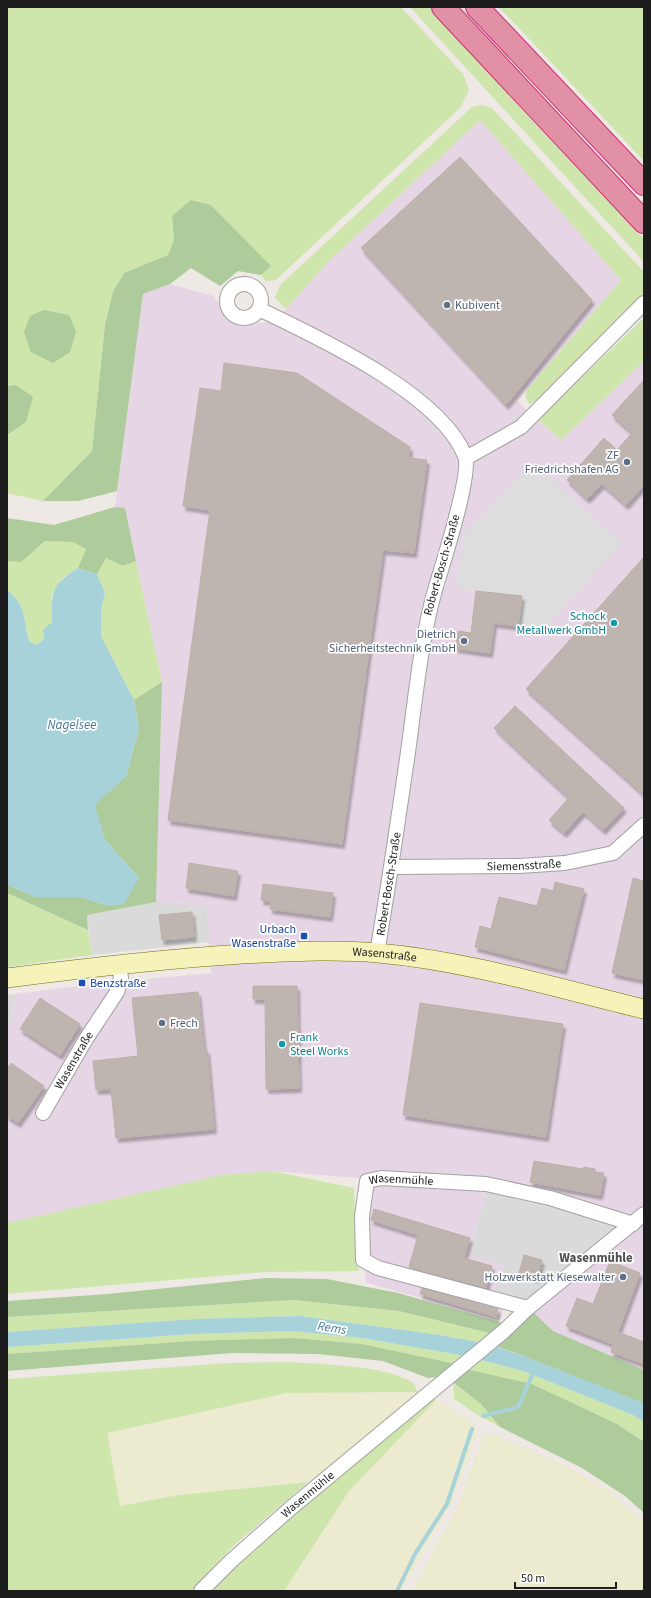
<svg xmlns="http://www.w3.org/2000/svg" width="651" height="1598" viewBox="0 0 651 1598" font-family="'Source Sans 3',sans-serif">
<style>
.residential{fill:#dbdada}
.industrial{fill:#e6d6e5}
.farmland{fill:#ecebd0}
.grass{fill:#cee5ac}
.forest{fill:#adcb9b}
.parking{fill:#ddd}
.water{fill:#a7d2d9}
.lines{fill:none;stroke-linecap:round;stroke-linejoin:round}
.stream{stroke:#a7d2d9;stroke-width:4}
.building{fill:#beb5b0;stroke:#beafa7;filter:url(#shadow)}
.street-casing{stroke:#a1a1a1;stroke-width:16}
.secondary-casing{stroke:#6c6d0b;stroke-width:20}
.highway-casing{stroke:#ce2e74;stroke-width:24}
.street{stroke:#fff;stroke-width:14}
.secondary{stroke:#f5f3ba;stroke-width:19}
.highway{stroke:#e190a6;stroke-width:22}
.service-dot{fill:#5c6f8a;stroke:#fff;stroke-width:1.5}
.culture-dot{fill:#0f9aa8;stroke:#fff;stroke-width:1.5}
.transit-dot{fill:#1a4fb4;stroke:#fff;stroke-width:1.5}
.labels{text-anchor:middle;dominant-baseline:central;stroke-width:3.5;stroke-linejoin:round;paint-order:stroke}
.service-label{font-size:12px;fill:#4e5e75;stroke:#fff;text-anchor:end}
.street-label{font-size:12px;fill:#1d1d1d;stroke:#fff}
.culture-label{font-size:12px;fill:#0d838f;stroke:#fff;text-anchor:end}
.transit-label{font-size:12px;fill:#164399;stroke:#fff;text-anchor:end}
.water-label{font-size:13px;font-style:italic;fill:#4a7898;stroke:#fff}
.neighbourhood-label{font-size:13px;font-weight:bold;fill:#505050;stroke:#fff}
</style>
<defs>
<filter id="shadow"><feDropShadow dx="2.5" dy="4.5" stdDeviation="1" flood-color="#0004"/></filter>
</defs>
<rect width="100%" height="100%" fill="#eee9e4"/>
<!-- residential -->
<path class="residential" d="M156,902L207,905L210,942L92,955L87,915Z
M16,994L7,1038V995Z
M489,1182L630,1216L534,1313L525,1304L494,1296L468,1255Z"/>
<!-- industrial -->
<path class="industrial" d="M480,120L621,280L517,401L561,440L644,361V1370L553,1331L534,1313L630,1217L489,1182L468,1255L504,1266L494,1296L504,1305L500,1320L367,1283L361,1252L371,1179L272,1171L222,1175L7,1233V1038L16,994L94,984L211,973L207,905L156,902L162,682L125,508L115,507L143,294L170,284L213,296L233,322L264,323L286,309L328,262Z"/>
<!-- farmland -->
<path class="farmland" d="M418,1392L414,1401L308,1482L179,1495L120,1506L107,1433L286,1393Z
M436,1400L475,1424L477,1434L452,1502L401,1591H284L349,1491Z
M493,1434L563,1465L608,1490L644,1523V1591H412L459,1505L483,1436Z"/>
<!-- grass -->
<path class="grass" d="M7,7H401L463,74L469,90L460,108L276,280L265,281L261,275L271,266L211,205L191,200L172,216L174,240L168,255L124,273L113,292L105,325L92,451L43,501L7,493V435L26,422L16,385L7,386Z
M410,7H429L536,125L644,239V262Z
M499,7H644V162V161Z
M482,105L492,108L644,272V306L638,299L625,310L539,399L529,404L526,398V391L621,280L480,120L328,262L286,309L275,298L280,285L472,107Z
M644,318V361L561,440L538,419Z
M45,541L73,542L86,549L78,568L62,578L52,595V622L43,630L44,639L36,645L29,641C23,619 27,605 7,590V561L21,562Z
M106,558L123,566L136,561L162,682L134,700L101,636V608L105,593L97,574Z
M7,893L88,930L92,955L7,967Z
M272,1171L354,1188L356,1253L359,1271L266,1272L7,1294V1223L222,1175Z
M294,1300L399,1311L494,1334L483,1343L440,1335L300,1316L195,1319L7,1332V1317Z
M292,1331L362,1338L466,1356L456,1364L362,1344L294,1338L192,1341L7,1354V1347L193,1334Z
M477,1359L523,1371L633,1415L644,1422V1442L617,1424L532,1384L466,1369Z
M292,1362C325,1365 384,1365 412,1382C415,1384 416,1389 418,1392L286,1393L107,1433L120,1506L179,1495L308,1482L232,1547L191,1591H7V1379L229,1363Z
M453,1383L481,1404L500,1427L476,1414L454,1399Z
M431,1398L436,1400L349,1491L284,1591H207L232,1565Z"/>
<!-- forest -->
<path class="forest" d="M191,200L211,205L271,266L261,275L238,271L220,286L191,268L170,284L143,294L117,491L78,501H43L92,451L105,325L113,292L124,273L168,255L174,240L172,216Z
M44,310L69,315L76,332L70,352L53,363L31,352L24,332L30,316Z
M16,385L33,397L26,422L7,435V386Z
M115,507L125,508L136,561L123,566L106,558L97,574L78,568L86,549L73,542L45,541L21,562L7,561V518L54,525Z
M162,682L156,902L87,915L88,930L7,893V881L10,886L36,897H81L109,906L139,878L105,840L94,805L126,776L139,729L134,700Z
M266,1278L327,1279L398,1293L506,1324L494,1334L399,1311L294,1300L7,1317V1301L108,1294Z
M534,1313L553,1331L644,1370V1404L524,1356L495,1346Z
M294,1338L362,1344L456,1364L444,1376L428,1378L383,1361L318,1354L232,1353L7,1371V1354L192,1341Z
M466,1369L532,1384L617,1424L644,1442V1513L625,1496L582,1468L500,1427L481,1404L454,1383L457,1378Z"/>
<!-- parking -->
<path class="parking" d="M532,463L622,544L535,639L518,626L521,596L456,588L463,537Z"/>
<!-- water -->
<path class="water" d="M78,568L97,574L105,593L101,608V636L134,700L139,729L126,776L95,805L105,840L139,878L124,904L109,906L81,897H36L10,886L7,881V590C27,605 23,619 29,641L36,645L44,639L43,630L52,622C52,590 51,585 78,568Z
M300,1316L440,1335L483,1343L524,1356L639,1401L644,1404V1422L633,1415L523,1371L466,1356L362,1338L292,1331L193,1334L7,1347V1332L195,1319Z"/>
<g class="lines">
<!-- stream -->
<path class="stream" d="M483,1416L518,1407L534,1371
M397,1591L415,1554L447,1504L472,1429"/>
</g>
<!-- building -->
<path class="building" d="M460,157L592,300L506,405L361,248Z
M224,363L297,373L410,447L409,458L427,460L414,553L383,550L342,844L168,820L210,510L183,506L200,388L221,391Z
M644,380V485L626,505L602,484L587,499L567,480L604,438L617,450L632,433L612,415Z
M644,557V795L526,689Z
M476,591L522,596L518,626L494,623L490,653L455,648L458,631L471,633Z
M515,706L624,808L603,830L583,812L564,833L549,820L569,798L494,728Z
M189,863L238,871L234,896L186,888Z
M633,878L644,881V980L612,973Z
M555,882L584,889L564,970L475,947L480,926L491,929L499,897L537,906L542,888L553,891Z
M263,884L333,893L330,917L270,909L271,901L261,900Z
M192,912L194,937L162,940L159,915Z
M253,986H297L299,1088L266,1089L265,999H253Z
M198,992L204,1050H207L214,1129L116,1138L111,1089L96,1090L93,1061L138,1056L132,998Z
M40,998L80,1024L60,1055L20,1029Z
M420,1003L563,1024L546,1137L403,1115Z
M11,1063L44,1086L18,1123L7,1116V1069Z
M534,1161L583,1169L584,1167L595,1169V1172L604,1173L600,1195L530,1182Z
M374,1209L470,1238L464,1258L492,1266L486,1288L409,1267L418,1235L371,1220Z
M524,1255L542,1260L537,1278L519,1273Z
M610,1261L640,1273L618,1332L644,1342V1364L611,1352L613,1344L566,1326L577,1298L593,1304Z
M422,1288L498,1309L496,1317L420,1294Z"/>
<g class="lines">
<!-- street casing -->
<g class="street-casing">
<g id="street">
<circle cx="244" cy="301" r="17"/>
<path d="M259,309C317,337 441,394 465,456C472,474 442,566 435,590C421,640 416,693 409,745C399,814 389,884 377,953"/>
<path d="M466,458L521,427L644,303"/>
<path id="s1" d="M392,867L519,866L565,863L613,853L644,825"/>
<path id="s2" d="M43,1113L86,1039L117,992L121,978L119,964"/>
<path id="s3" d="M528,1308L378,1268L363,1260L362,1216L367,1181L381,1178L486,1184L550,1198L633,1224"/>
<path id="s4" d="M201,1591L231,1561L292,1507L504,1331L528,1308L644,1214"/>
</g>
</g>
<!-- secondary casing -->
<g class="secondary-casing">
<g id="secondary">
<path id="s5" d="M7,978C85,968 163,959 242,954C287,952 333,949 378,953C468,961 556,988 644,1009"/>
</g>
</g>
<!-- highway casing -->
<g class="highway-casing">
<path id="highway" d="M443,7L644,222
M477,7L644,184"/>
</g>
<!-- street -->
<use href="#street" class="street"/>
<!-- secondary -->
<use href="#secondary" class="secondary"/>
<!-- highway -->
<use href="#highway" class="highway"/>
</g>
<!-- markers -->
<g class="service-dot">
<circle cx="447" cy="305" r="4"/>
<circle cx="627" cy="462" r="4"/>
<circle cx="464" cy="641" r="4"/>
<circle cx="162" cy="1023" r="4"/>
<circle cx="623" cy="1277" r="4"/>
</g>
<g class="culture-dot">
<circle cx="614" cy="623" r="4"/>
<circle cx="282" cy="1044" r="4"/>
</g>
<g class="transit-dot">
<rect x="300" y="932" width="8" height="8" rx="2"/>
<rect x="78" y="979" width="8" height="8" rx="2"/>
</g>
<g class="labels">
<!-- service labels -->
<g class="service-label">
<text x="455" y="305" text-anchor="start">Kubivent</text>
<text x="619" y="455">ZF<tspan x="619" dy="14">Friedrichshafen AG</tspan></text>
<text x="456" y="634">Dietrich<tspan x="456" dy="14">Sicherheitstechnik GmbH</tspan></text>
<text x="170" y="1023" text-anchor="start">Frech</text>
<text x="615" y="1277">Holzwerkstatt Kiesewalter</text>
</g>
<!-- street labels -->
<g class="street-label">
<text transform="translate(442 565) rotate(-74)">Robert-Bosch-Straße</text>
<text stroke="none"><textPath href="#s1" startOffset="132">Siemensstraße</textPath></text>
<text transform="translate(389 884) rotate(-81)">Robert-Bosch-Straße</text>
<text stroke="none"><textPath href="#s5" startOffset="379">Wasenstraße</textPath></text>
<text stroke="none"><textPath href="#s2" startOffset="61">Wasenstraße</textPath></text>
<text stroke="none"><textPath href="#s3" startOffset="286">Wasenmühle</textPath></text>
<text stroke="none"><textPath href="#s4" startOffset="144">Wasenmühle</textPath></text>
</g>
<!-- culture labels -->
<g class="culture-label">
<text x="606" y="616">Schock<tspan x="606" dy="14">Metallwerk GmbH</tspan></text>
<text x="290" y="1037" text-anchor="start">Frank<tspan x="290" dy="14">Steel Works</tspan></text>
</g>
<!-- transit labels -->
<g class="transit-label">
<text x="296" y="929">Urbach<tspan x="296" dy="14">Wasenstraße</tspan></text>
<text x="90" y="983" text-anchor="start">Benzstraße</text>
</g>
<!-- water labels -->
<g class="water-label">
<text x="72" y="725">Nagelsee</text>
<text transform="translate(332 1328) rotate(9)">Rems</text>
</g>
<!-- neighbourhood labels -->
<g class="neighbourhood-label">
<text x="596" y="1258">Wasenmühle</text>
</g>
</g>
<!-- border -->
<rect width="651" height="1598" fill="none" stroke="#1d1d1d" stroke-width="16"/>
<!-- scale -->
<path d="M515 1582v6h101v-6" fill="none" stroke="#1d1d1d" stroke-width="2"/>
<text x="521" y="1582" font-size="12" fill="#1d1d1d" stroke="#ffffff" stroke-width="3" paint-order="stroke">50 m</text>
</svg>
